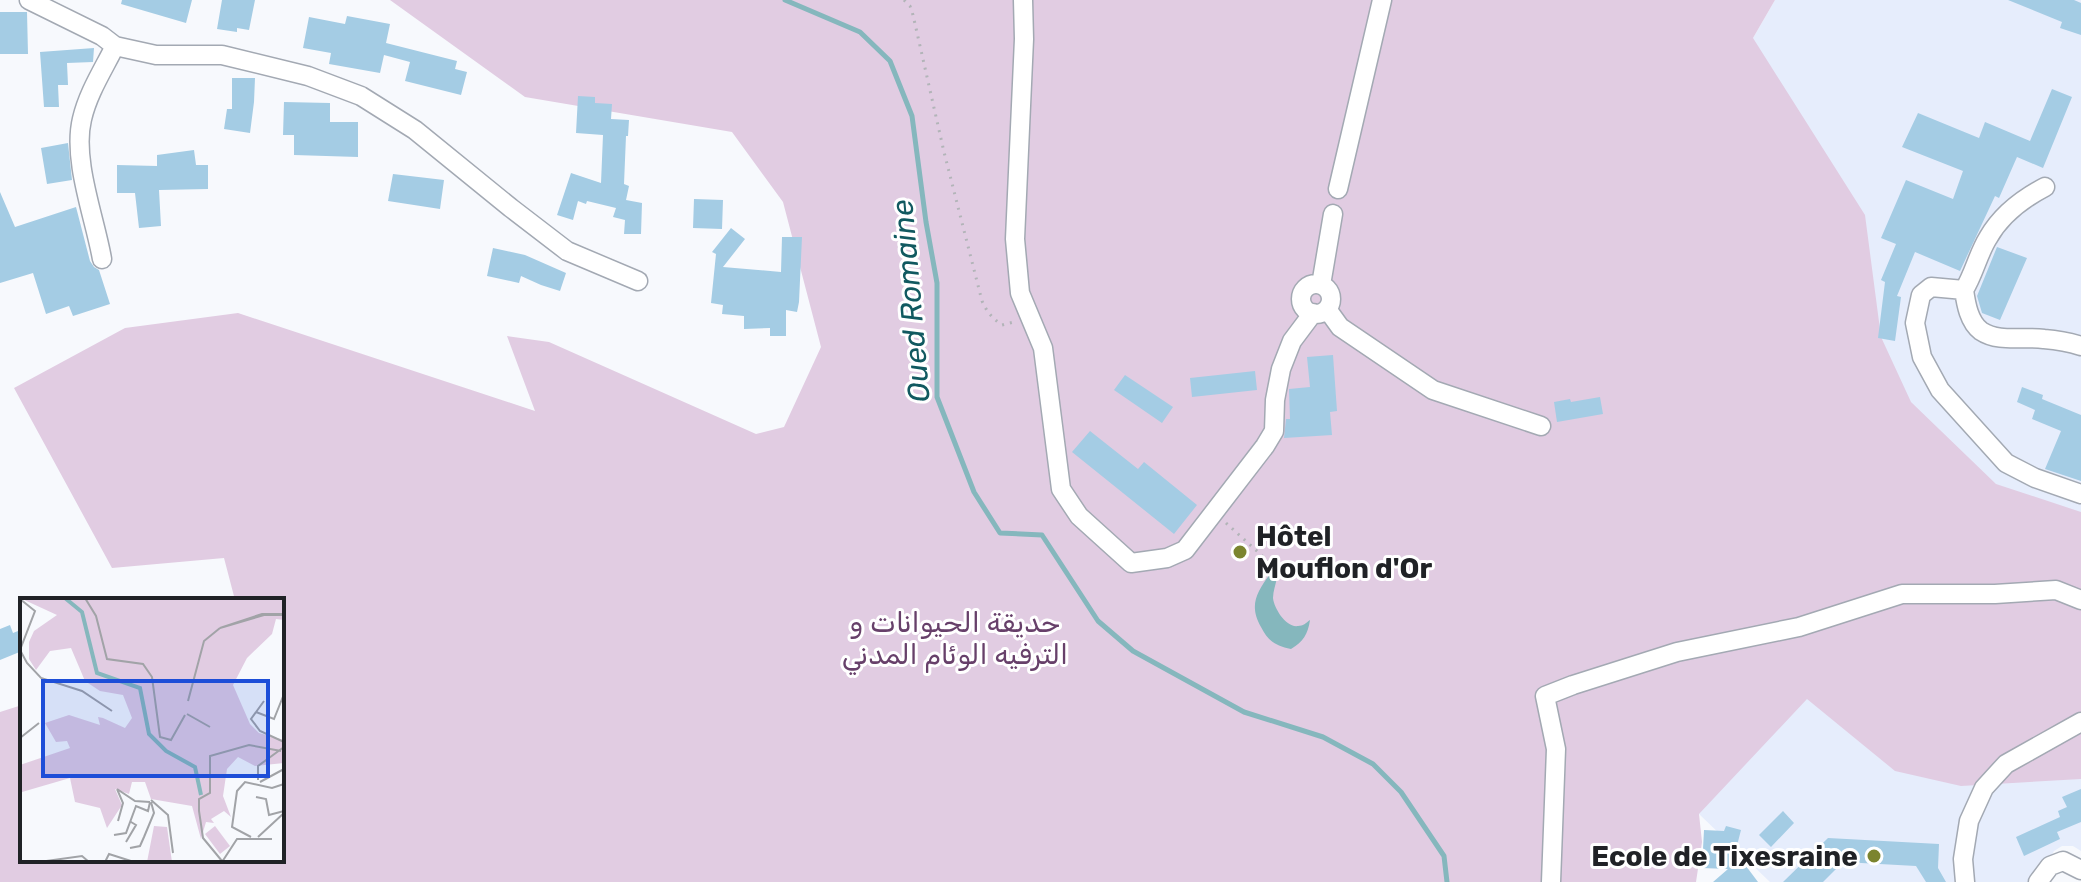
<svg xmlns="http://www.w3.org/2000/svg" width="2081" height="882" viewBox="0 0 2081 882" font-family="Rubik,Cairo,sans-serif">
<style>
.built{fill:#e6edfc}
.green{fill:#e1cce2}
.water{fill:#85b7bd}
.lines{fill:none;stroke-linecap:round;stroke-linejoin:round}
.stream{stroke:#85b7bd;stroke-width:5}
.building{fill:#a4cce4}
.minor-casing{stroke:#a3a9b3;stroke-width:21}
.path{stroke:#b2b4b8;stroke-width:3;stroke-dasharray:2 6;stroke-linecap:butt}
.minor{stroke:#fff;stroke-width:18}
.poi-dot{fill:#7b842f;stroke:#fff;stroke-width:3}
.labels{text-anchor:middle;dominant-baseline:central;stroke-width:6;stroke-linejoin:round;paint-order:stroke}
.poi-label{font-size:28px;font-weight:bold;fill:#202226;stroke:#fff;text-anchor:start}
.park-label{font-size:28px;fill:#67406a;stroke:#fff}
.water-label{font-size:30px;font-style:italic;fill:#115960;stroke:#fff}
.inset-river{fill:none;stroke:#85b7bd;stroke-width:4}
.inset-road{fill:none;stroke:#a1a3a7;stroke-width:2}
.view{fill:#1d4ed8;fill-opacity:0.15;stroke:#1d4ed8;stroke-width:4}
.inset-edge{fill:none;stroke:#202226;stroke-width:4}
</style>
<rect width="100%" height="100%" fill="#f7f9fd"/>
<!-- built -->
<path class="built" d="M1775,0H2081V851L2073,846H2062L2054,851L2036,882H1770L1699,814L1753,38Z"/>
<!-- green -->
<path class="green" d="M390,0H1775L1753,38L1865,215L1881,337L1911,402L1996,484L2081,512V779L1961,786L1895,771L1807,699L1699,814L1702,842L1696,882H0V712L22,705V860H282V600H235L224,558L112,568L14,388L125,328L238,313L535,411L507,336L549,342L756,434L784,427L821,347L783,202L732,132L525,97Z"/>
<!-- water -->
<path class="water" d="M1270,574H1274L1277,577C1276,584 1273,591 1273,598C1274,608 1286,628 1298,626C1303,626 1306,623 1310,620C1308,634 1303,642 1291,649C1276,646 1268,641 1261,627C1249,606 1256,593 1270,574Z"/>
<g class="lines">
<!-- stream -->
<path class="stream" d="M785,0L860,32L890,61L912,116L926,222L937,283V397L974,492L1000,533L1042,535L1098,621L1133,651L1244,712L1323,737L1373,764L1401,792L1444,856L1447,882"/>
</g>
<!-- building -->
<path class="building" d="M122,0H192L186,23L121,4Z
M222,0H255L249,30L237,28V32L217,29Z
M2008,0H2074L2081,3V35L2060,28L2062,22Z
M0,12H27L28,54H0Z
M347,16L390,24L386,43L457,61L455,69L467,72L461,95L405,81L410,62L384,55L380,73L329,64L331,53L303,48L309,17L345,24Z
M94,48L93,62L67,63L68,85H58L59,107H44L40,52Z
M232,78H255L254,102L250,133L224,129L227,109H232Z
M2052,89L2072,97L2043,168L2017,157L1999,198L1995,196L1960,271L1915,252L1897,296L1901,297L1895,341L1878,338L1885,282L1881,280L1896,244L1881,238L1906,180L1953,199L1963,171L1902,147L1918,113L1979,138L1985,122L2030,141Z
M578,96L595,97V103L612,104L611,119L629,120L628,136H626L624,184L629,186L626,200L642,203L641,234H624L625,220L613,217L616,208L587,201L586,204L578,201L573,220L557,215L571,173L601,183L603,135L576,133Z
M284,102L330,103V122H358V157L294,155V135H283Z
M68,143L72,180L47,184L41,148Z
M194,150L196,165H208V189L159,190L161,226L139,228L135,193H117V165L157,166V155Z
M393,174L444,180L440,209L388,201Z
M0,192L15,227L76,207L90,261L94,267L99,270L110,304L73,316L69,306L46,314L33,273L0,283Z
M694,199L723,200L722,229L693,228Z
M731,228L745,239L723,267L781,272L782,237H802L799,302L797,312L786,310V336H770V328L744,329V316L722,314L723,305L711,303L716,254L712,252Z
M1997,247L2027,258L2000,320L1982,313L1977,296Z
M493,248L525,255L566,273L560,291L541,285L521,276L519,283L487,276Z
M1333,355L1337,411L1330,412L1332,435L1284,438L1286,419H1290L1289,389L1310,387L1307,357Z
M1255,371L1257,390L1192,397L1190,378Z
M1125,375L1173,407L1162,423L1114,390Z
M2022,387L2043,395L2042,399L2081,415V481L2045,469L2061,431L2032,419L2035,410L2017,402Z
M1600,397L1603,414L1557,422L1554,402L1570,399L1571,402Z
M1090,431L1138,469L1144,462L1197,505L1174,534L1072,452Z
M10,625L13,633L18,631L22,641V651L0,660V629Z
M2081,789V822L2057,832L2060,839L2024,856L2016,837L2060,817L2058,811L2067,807L2062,797Z
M1783,811L1794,823L1771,847L1759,835Z
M1726,826L1741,830L1732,865L1740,858L1758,882H1713L1728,869L1702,868L1704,830L1724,831Z
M1828,838L1939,844L1938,868L1946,882H1926L1916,866L1843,862L1823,882H1783Z"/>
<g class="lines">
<!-- minor casing -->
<g class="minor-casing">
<path id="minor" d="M29,0L102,36L115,46L156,55H222L308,76L361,96L415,130L511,208L567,251L638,281
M1023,0L1024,39L1015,239L1020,293L1043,348L1061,489L1079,516L1131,563L1167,558L1185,550L1265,446L1274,431L1275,400L1281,369L1292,341L1313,313
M2045,187C2022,199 2001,215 1988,238C1978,254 1974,274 1964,290L1931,287L1921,295L1915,323L1922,357L1940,390L2006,463L2035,478L2081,494
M1338,189L1382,0
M102,259C95,218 72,160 82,119C88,93 103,70 115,46
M1301 299a15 15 0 1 1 30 0a15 15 0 1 1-30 0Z
M1321,285L1333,214
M1964,290C1966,304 1969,322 1981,331C1999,343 2023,336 2044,339C2056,340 2069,342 2081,346
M1327,309L1340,327L1433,390L1541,426
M1551,882L1556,749L1545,696L1573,685L1677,652L1799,627L1902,594H1995L2056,590L2081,600
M1965,882L1963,859L1969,821L1984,788L2006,764L2081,722
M2038,882L2050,866L2063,861L2081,870"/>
</g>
<!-- path -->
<path class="path" d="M904,0L910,6L913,15L944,152L982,301C987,312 992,318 1002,325L1014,322
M1226,523L1269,562"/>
<!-- minor -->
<use href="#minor" class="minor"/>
</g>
<!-- markers -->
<g class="poi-dot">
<circle cx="1240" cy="552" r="8"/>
<circle cx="1874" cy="856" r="8"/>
</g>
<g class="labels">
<!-- poi labels -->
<g class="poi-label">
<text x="1256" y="536">Hôtel<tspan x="1256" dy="32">Mouflon d'Or</tspan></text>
<text x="1858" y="856" text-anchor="end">Ecole de Tixesraine</text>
</g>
<!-- park labels -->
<g class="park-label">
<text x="955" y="622">حديقة الحيوانات و<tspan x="955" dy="32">الترفيه الوئام المدني</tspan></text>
</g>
<!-- water labels -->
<g class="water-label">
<text transform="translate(911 301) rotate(-95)">Oued Romaine</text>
</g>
</g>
<!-- overview -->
<g transform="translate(20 598)">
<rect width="264" height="264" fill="#f7f9fd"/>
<path d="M0,0H264V22L256,21L252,36L227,60L213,87L230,126L239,135L264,142V165L235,168L218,159L207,171L203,198L211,219L204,213L191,221L194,225L186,224L181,241L172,208L131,201L125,184H112L109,196L95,191L102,207L87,230L80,210L55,204L50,180L2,194L0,167L50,150L47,143L36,144L25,125L49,117L80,127L78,119L83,120L105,130L112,120L103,97L80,93L65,83L51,50L30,53L16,72L9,61V44L14,33L37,17ZM134,228L147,229L152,264H127ZM195,228L210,248L200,256L185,236Z" fill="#e1cce2"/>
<path class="inset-river" d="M45,0L62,14L77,75L120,90L129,136L146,153L175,169L181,197"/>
<path class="inset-road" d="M65,0L76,18L87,61L123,66L132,79L140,139L151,142L165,117M0,1L15,13L0,52L7,65L21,80L62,93L92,113M264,16H242L200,30L244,17H264M168,103L184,43L200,30M244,103L231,121L240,133L264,144M236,114L254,121L264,96M167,116L190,129M0,140L19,125M238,182V168L264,149M240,184L264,171M97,191L115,203L130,204M97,191L103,205L98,223M236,199L246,201L249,217L264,213M131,202L148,217L153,255M94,237L106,235L116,208L128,213L130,204M231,239L212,229L217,193L225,184L252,190L264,186M238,239L264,215M106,244L116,227L111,224M110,250L120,248L124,239L134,215L131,204M202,263L183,240L179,213V201L190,195V158L229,147L261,153M19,264L62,258L69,264M85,264L89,256L114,264M202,264L217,241H252"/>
<path class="view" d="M23,83H248V178H23Z"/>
<rect width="264" height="264" class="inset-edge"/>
</g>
</svg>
